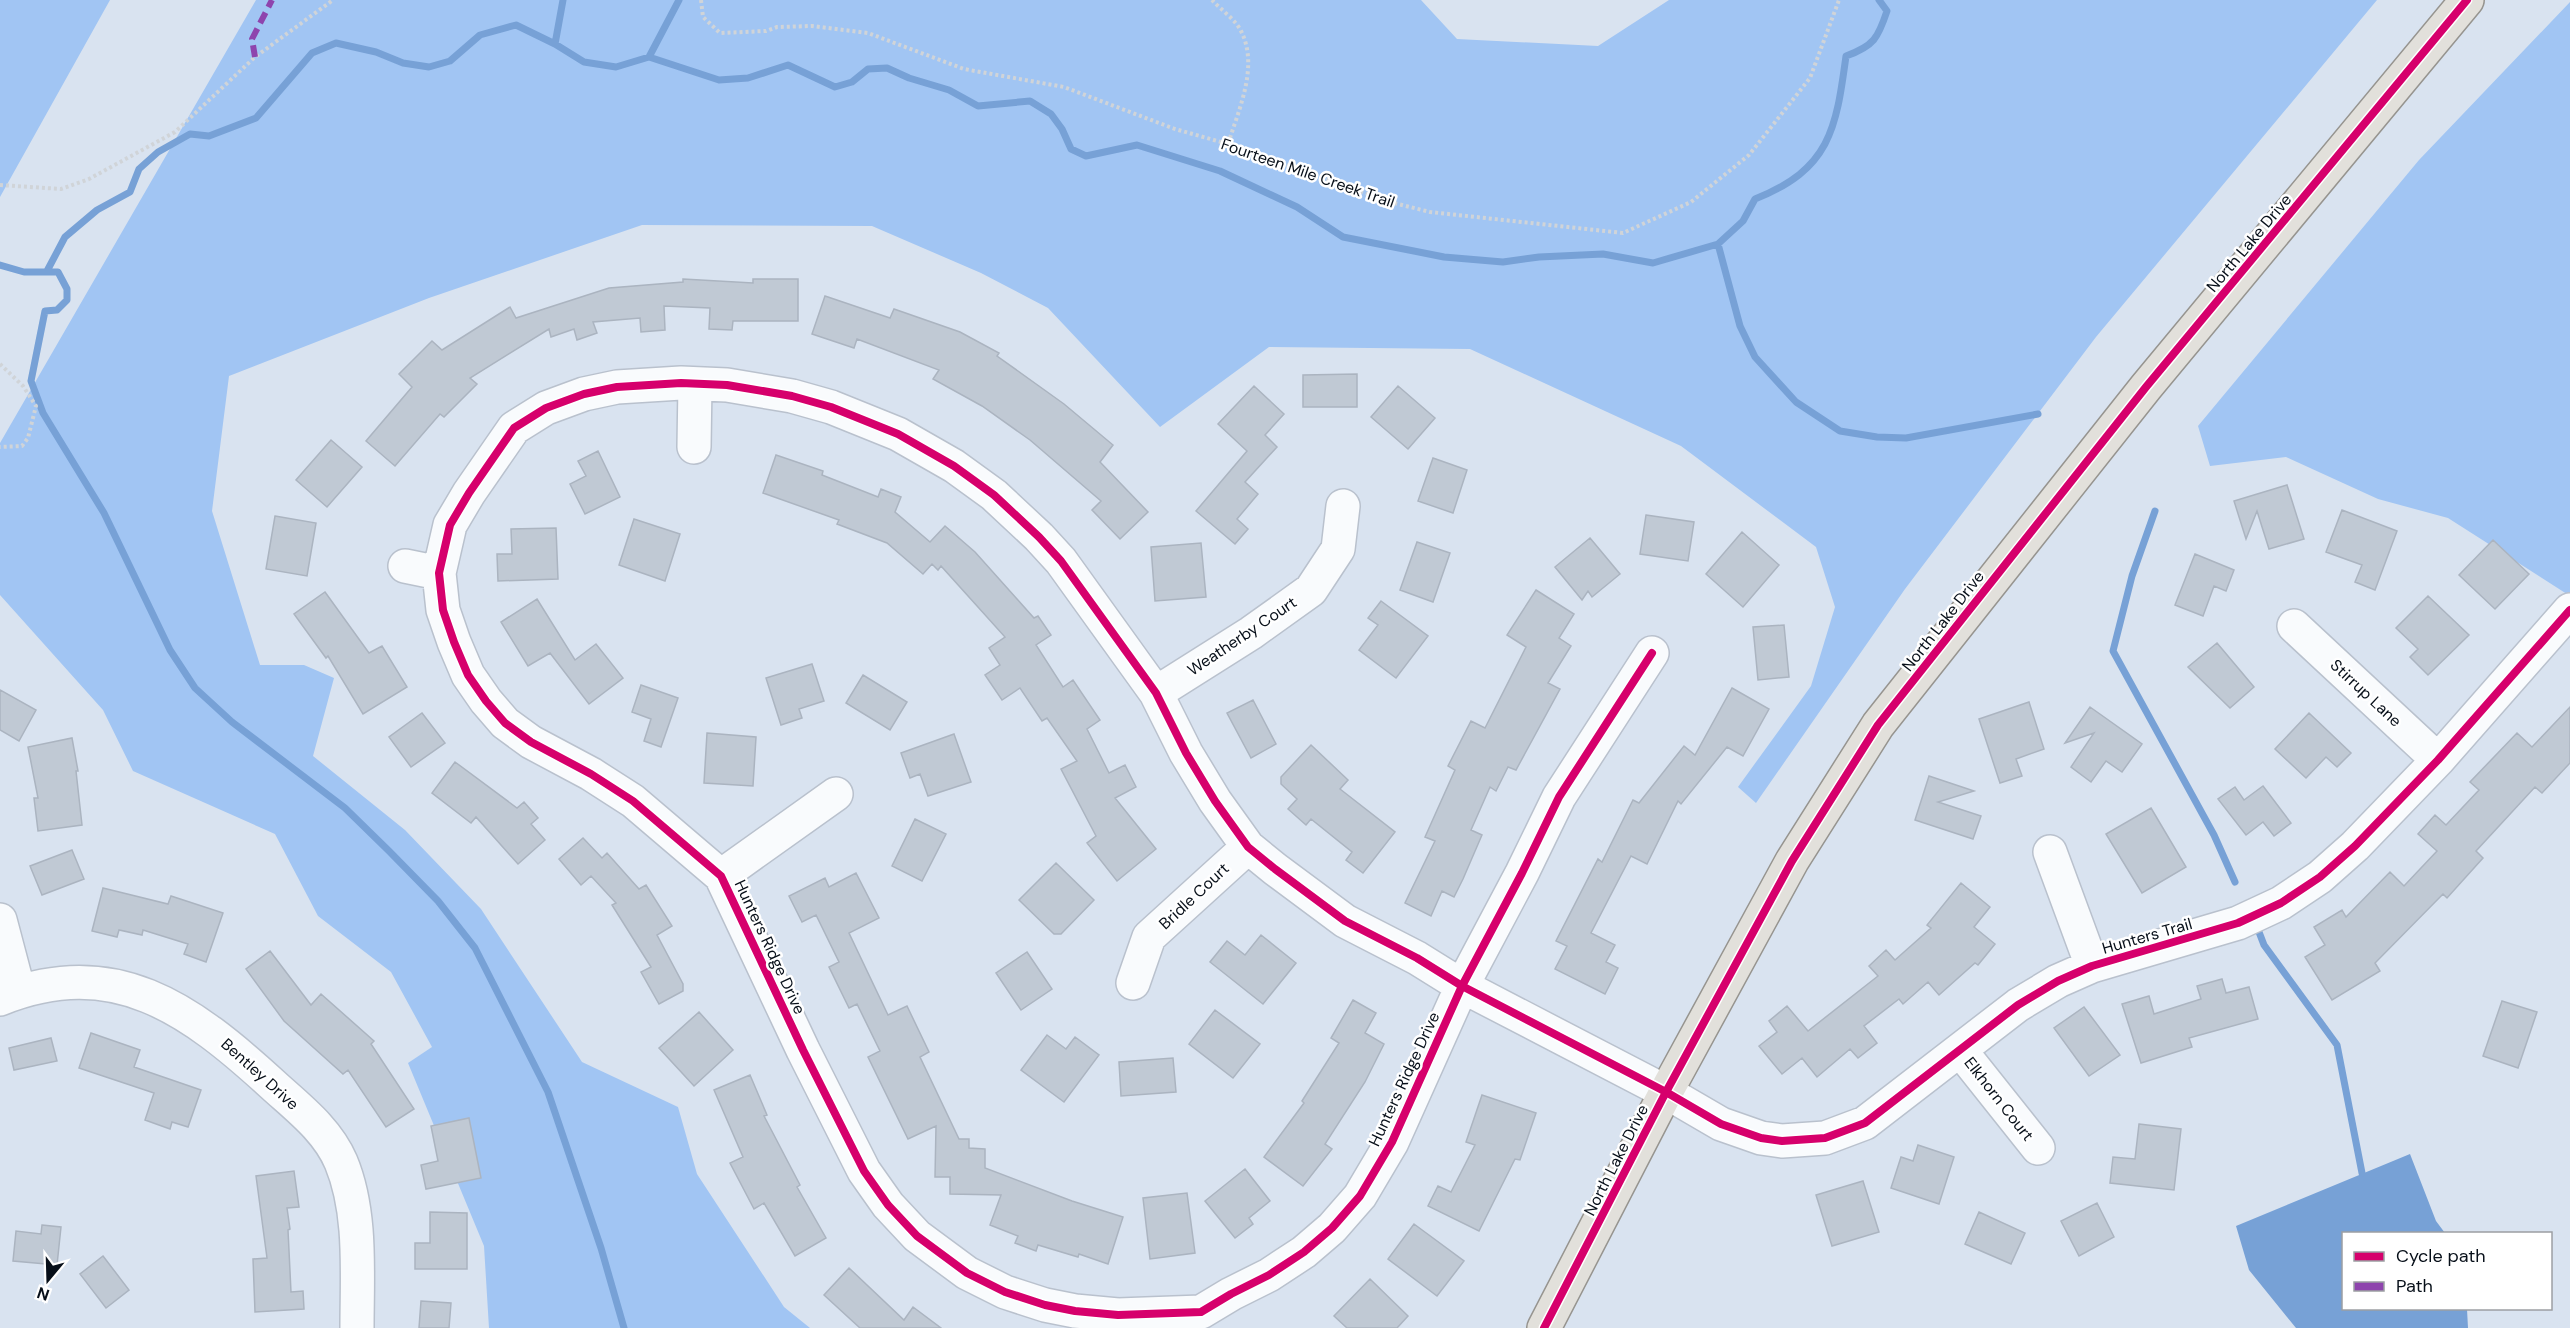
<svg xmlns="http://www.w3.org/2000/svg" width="2570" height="1328" viewBox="0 0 2570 1328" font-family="'DM Sans',sans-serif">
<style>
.forest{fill:#a1c5f3}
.water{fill:#77a1d6}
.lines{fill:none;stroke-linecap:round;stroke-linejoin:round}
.stream{stroke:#77a1d6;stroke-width:7}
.building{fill:#c0c9d4;stroke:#abb4c0;stroke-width:1.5}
.minor-casing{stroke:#b9c1cd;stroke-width:36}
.major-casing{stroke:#96948f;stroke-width:36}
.path{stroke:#d0d4d8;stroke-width:4;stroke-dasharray:3 3;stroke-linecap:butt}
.minor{stroke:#f9fbfd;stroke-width:33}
.major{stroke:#e2e0db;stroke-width:33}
.quiet{stroke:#8e44ad;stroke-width:6;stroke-dasharray:12 6;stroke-linecap:butt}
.cycleway-casing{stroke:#fff;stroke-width:11}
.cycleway{stroke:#d6006c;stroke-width:8}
.labels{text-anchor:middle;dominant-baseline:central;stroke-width:5;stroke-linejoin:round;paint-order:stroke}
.street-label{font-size:16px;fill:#070f19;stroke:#fff}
</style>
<rect width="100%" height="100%" fill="#d9e3f0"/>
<!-- forest -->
<path class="forest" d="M0,0H110L0,197Z
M256,0H1421L1457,39L1598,46L1669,0H2377L2096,337L1905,589L1756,803L1738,787L1811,686L1835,607L1816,547L1681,446L1470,349L1269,347L1160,427L1048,308L981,273L872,226L642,225L429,298L229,376L212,511L260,665H304L334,678L313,756L405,830L481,909L582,1062L678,1107L697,1174L784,1307L810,1328H489L484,1246L408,1063L432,1047L391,972L318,916L275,834L133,771L103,710L0,595V443Z
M2570,2V596L2448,518L2378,499L2286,457L2210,466L2198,426L2419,160Z"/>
<!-- water -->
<path class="water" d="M2410,1154L2436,1221L2445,1233L2344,1234V1308L2467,1309L2468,1328H2296L2249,1270L2236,1226Z"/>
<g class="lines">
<!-- stream -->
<path class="stream" d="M555,44L563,0
M649,57L679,0
M1718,244L1740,326L1755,357L1796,402L1840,431L1877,437L1906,438L2038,414
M0,265L24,272H58L67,289V300L57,310L45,311L31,381L43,413L104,513L170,650L195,688L232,722L345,808L389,851L438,901L475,948L548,1092L601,1248L624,1328
M47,271L65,237L97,210L130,192L139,169L158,152L190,134L209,136L256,118L312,53L336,43L376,52L403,63L429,67L450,61L480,35L516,25L555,44L584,62L616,67L649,57L719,80L748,78L788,65L835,87L852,82L868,69L887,68L909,78L949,90L978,106L1030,101L1051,114L1062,129L1071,149L1086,156L1137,145L1220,171L1297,207L1343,237L1444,257L1503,262L1539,257L1603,254L1653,263L1718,244L1743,221L1755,199C1830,169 1836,130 1846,56C1874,46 1878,38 1887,11L1879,0
M2155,511L2132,576L2113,651L2214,835L2235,882
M2259,932L2264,945L2337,1045L2362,1173"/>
</g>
<!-- building -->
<path class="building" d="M683,279L753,283V279H798V321H733L732,330L709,329L710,308L664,306L665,330L641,332L640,318L593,322L597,333L577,340L574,329L551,337L549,329L470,378L477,384L444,417L440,414L395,466L366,441L412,387L399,374L432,341L442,350L510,307L516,318L609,288L683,282Z
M825,296L890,318L894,309L960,332L999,353L997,356L1064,404L1113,445L1100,462L1148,512L1120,539L1092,510L1101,501L1030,440L982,406L933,379L939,370L857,339L854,348L812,334Z
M1357,374V407H1303V375Z
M1254,386L1284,414L1265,435L1277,447L1245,482L1258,494L1237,519L1248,529L1235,544L1196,511L1247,451L1218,424Z
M1398,386L1435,418L1408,449L1371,417Z
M331,440L362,467L327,507L296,480Z
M598,451L620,497L585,514L570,484L586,476L578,461Z
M776,455L823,471L822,475L878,497L881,489L901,497L895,512L930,542L945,526L975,552L1034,618L1038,616L1051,635L1036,645L1063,687L1073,680L1100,720L1087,729L1109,773L1125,765L1136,787L1115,798L1156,849L1117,881L1087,843L1096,836L1061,769L1077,761L1047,718L1042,721L1020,688L1002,700L985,675L1000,665L989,648L1005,637L941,566L938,570L932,564L923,574L887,543L837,524L839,520L763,493Z
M1433,458L1467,470L1453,513L1418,501Z
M2287,485L2304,539L2269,549L2257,511L2246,539L2234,501Z
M2342,510L2397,531L2375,590L2355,582L2362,565L2326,552Z
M1646,515L1694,522L1688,561L1640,554Z
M275,516L316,523L307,576L266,569Z
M634,519L680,534L665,581L619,565Z
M556,528L558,579L498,581L497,554H512L511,529Z
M1742,532L1779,565L1743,607L1706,574Z
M1590,538L1620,574L1592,597L1588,591L1582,600L1555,567Z
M2493,540L2529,574L2495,609L2459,575Z
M1417,542L1450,553L1433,602L1400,590Z
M1201,543L1206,597L1155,601L1151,547Z
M2195,554L2234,570L2226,591L2214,586L2203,616L2175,605Z
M1536,590L1574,614L1559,638L1571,646L1548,683L1560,689L1516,770L1508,767L1496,791L1490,787L1471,830L1482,835L1463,879L1454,897L1442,891L1431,916L1405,903L1435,841L1425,837L1455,770L1448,766L1471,721L1485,728L1526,647L1507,635Z
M325,592L369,653L382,646L407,687L363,714L328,656L326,658L294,614Z
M2428,596L2469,635L2428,675L2410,657L2418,649L2396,628Z
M537,599L575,660L596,644L623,678L589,704L550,653L528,666L501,622Z
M1381,601L1428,636L1396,678L1359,650L1378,625L1368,618Z
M1784,625L1789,677L1758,680L1753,627Z
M2217,643L2254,687L2230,708L2188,667Z
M812,664L824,701L799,709L802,718L781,725L766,678Z
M863,675L907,702L890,730L846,703Z
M641,685L678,698L661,747L644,741L651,719L632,712Z
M1732,688L1769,709L1743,756L1727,747L1681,804L1678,801L1647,864L1631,856L1591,933L1615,945L1606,962L1618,968L1605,994L1555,969L1567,946L1556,941L1598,859L1602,862L1633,800L1639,803L1684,746L1695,755Z
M0,690L36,710L19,741L0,730Z
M1253,700L1276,744L1251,758L1227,713Z
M2029,702L2044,749L2016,759L2022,776L2000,783L1979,719Z
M2090,707L2142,744L2122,772L2106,761L2091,782L2071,767L2094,733L2065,743Z
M2570,707V763L2542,793L2535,787L2476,851L2483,858L2447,898L2443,894L2375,963L2380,971L2332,1000L2305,957L2325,945L2314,927L2342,910L2346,917L2390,872L2404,886L2437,851L2418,834L2435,815L2446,825L2479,790L2470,782L2517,733L2532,747Z
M422,713L445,743L411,767L389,737Z
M2309,713L2351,753L2337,767L2326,757L2306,778L2275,749Z
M707,733L756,737L753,786L704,783Z
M954,734L971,782L928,796L920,774L910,778L901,753Z
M72,738L78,771H76L82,825L38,831L34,798H38L28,747Z
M1311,745L1348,780L1340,789L1395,832L1363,873L1346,860L1352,852L1311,819L1306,825L1288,809L1297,799L1281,784V777Z
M455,762L517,808L524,802L538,818L531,824L545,840L518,864L476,817L471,823L432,793Z
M1929,776L1974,791L1938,802L1981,816L1973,839L1915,820Z
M2263,786L2291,823L2274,836L2263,822L2246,835L2218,799L2235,787L2244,800Z
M2151,808L2186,867L2142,893L2106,834Z
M915,819L946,834L922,881L892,866Z
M583,838L602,858L607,853L639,889L646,885L672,926L657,935L683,984V991L659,1004L641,972L651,967L612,905L616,903L591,876L581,885L559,859Z
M72,850L84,879L42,895L30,866Z
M1056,863L1094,900L1061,934H1054L1019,900Z
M856,873L879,918L849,933L888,1015L907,1006L929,1052L920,1057L959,1139H969V1148L985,1149V1168L1072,1201L1123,1217L1108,1264L1079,1254L1078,1257L1038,1245L1036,1251L1015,1243L1018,1236L990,1225L1001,1195L950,1194V1177H935L936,1126L908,1139L868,1057L880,1051L857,1004L849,1008L829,967L839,962L816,915L802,922L789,896L825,878L829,887Z
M1961,883L1990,907L1974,927L1995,944L1978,965L1975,963L1939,995L1928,982L1903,1004L1899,999L1864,1026L1877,1043L1858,1058L1850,1049L1817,1077L1802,1058L1782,1074L1759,1046L1777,1032L1769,1021L1787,1006L1808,1031L1878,976L1869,966L1886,950L1895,960L1931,928L1927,925Z
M103,888L168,904L171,896L223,913L206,962L184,954L188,944L143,930L142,935L119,930L117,937L92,931Z
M1261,935L1296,963L1263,1004L1210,962L1227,941L1245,955Z
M270,951L311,1005L321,994L374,1041L371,1044L414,1109L386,1127L348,1070L343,1074L284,1021L246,969Z
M1027,952L1052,989L1021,1010L996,973Z
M2222,979L2226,993L2249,987L2258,1019L2189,1038L2192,1047L2141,1063L2122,1004L2149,996L2154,1014L2201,999L2197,986Z
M1353,1000L1376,1013L1365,1033L1384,1044L1365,1082L1325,1144L1332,1149L1303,1186L1264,1157L1304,1103L1302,1101L1339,1043L1331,1038Z
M2502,1001L2537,1012L2518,1068L2483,1056Z
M2084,1007L2120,1055L2089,1076L2054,1028Z
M1215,1010L1260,1044L1233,1078L1189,1044Z
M699,1012L733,1050L694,1086L659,1048Z
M91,1033L140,1050L134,1067L201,1090L188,1127L172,1122L170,1129L145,1120L154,1093L79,1068Z
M1047,1035L1066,1049L1075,1037L1099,1055L1064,1102L1021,1070Z
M51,1038L57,1061L14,1070L9,1048Z
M1173,1058L1176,1092L1121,1096L1119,1062Z
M750,1075L767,1115L764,1116L800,1185L797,1187L826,1238L795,1256L764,1203L754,1209L730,1163L743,1157L714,1090Z
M1482,1095L1536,1113L1520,1160L1515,1159L1479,1231L1428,1206L1438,1186L1451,1192L1475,1145L1466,1142Z
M469,1118L481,1178L426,1189L421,1165L438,1161L431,1126Z
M2139,1124L2181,1129L2174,1190L2110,1183L2113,1157L2135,1159Z
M1918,1145L1954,1157L1939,1204L1891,1188L1901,1157L1913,1161Z
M1245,1169L1270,1201L1249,1218L1253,1224L1235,1238L1205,1201Z
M294,1171L299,1207L287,1208L290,1229L288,1230L291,1292L303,1291L304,1309L255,1312L253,1259L267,1258L256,1176Z
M1863,1181L1879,1232L1832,1246L1816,1195Z
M1187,1193L1195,1253L1150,1259L1143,1198Z
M2097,1203L2114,1237L2079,1256L2061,1221Z
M430,1212L467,1213V1269H415V1243H430Z
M1979,1212L2025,1233L2011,1264L1965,1244Z
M1414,1224L1464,1261L1437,1296L1388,1259Z
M42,1225L61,1227L57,1265L13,1261L16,1231L41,1234Z
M103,1256L129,1290L106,1308L80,1274Z
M849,1268L904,1320L913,1307L941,1328H860L824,1295Z
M1370,1279L1408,1316L1397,1328H1347L1334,1316Z
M421,1301L451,1303L449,1328H419Z"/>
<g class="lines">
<!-- minor casing -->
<g class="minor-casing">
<path id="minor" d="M694,447L695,384
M405,566L439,573
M2294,626L2438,760
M1652,653L1559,797L1522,873L1462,986L1392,1142L1360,1196L1332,1228L1304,1252L1269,1275L1231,1294L1201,1312L1118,1315L1075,1311L1045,1305L1005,1292L967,1273L917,1236L888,1205L864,1171L803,1050L721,876L633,801L591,774L531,742L505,723L486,701L468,675L454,642L443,610L439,573L450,525L469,493L514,428L546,408L584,394L617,387L681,383L727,385L792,396L831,407L898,434L954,466L994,495L1039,537L1061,561L1156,693L1186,753L1215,801L1248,847L1275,869L1345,921L1417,958L1462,986L1666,1092L1721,1124L1761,1138L1782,1141L1825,1138L1865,1123L2018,1005L2058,981L2092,966L2238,923L2281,903L2320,877L2355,846L2438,760L2570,610
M1156,693L1251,633L1311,590L1338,549L1343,506
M2050,852L2092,966
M721,876L836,794
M0,920L19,992
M1133,983L1149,937L1248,847
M0,999C114,953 190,1009 272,1084C297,1107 327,1129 341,1162C362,1212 357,1274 357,1328
M1960,1050L2038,1148"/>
</g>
<!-- major casing -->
<g class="major-casing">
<path id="major" d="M1544,1328L1666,1092L1792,861L1878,725L2146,387L2467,0"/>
</g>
<!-- path -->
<path class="path" d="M701,0L703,17L720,33L766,31L777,27L812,26L868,33L964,69L1064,87L1175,129L1228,144L1390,202L1430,212L1623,233L1691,202L1749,155L1810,78L1839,0
M1212,0C1220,9 1236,20 1241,31C1259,66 1239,109 1228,144
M0,185L61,189L89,179L175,132L255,57L333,0
M0,364L23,386L36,406L28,438L22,446L0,447"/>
<!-- minor -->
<use href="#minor" class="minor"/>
<!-- major -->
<use href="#major" class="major"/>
<!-- quiet -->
<path class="quiet" d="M255,57L252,39L272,0"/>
<!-- cycleway casing -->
<g class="cycleway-casing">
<path id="cycleway" d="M1652,653L1559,797L1522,873L1462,986L1392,1142L1360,1196L1332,1228L1304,1252L1269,1275L1231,1294L1201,1312L1118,1315L1075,1311L1045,1305L1005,1292L967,1273L917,1236L888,1205L864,1171L803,1050L721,876L633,801L591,774L531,742L505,723L486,701L468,675L454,642L443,610L439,573L450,525L469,493L514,428L546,408L584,394L617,387L681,383L727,385L792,396L831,407L898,434L954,466L994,495L1039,537L1061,561L1156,693L1186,753L1215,801L1248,847L1275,869L1345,921L1417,958L1462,986L1666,1092L1721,1124L1761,1138L1782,1141L1825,1138L1865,1123L2018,1005L2058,981L2092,966L2238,923L2281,903L2320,877L2355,846L2438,760L2570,610
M1544,1328L1666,1092L1792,861L1878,725L2146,387L2467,0"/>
</g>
<!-- cycleway -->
<use href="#cycleway" class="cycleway"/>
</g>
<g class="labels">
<!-- street labels -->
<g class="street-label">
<text transform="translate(1308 173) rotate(19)">Fourteen Mile Creek Trail</text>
<text transform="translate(2249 243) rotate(-50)">North Lake Drive</text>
<text transform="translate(1943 621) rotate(-52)">North Lake Drive</text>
<text transform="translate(1242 636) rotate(-34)">Weatherby Court</text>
<text transform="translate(2366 693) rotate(43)">Stirrup Lane</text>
<text transform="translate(1194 896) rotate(-43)">Bridle Court</text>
<text transform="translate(2147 936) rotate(-16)">Hunters Trail</text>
<text transform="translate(770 947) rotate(65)">Hunters Ridge Drive</text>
<text transform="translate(260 1074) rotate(42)">Bentley Drive</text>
<text transform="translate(1404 1079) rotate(-65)">Hunters Ridge Drive</text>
<text transform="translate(1999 1099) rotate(52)">Elkhorn Court</text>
<text transform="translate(1616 1160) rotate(-63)">North Lake Drive</text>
</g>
</g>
<!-- legend -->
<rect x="2342" y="1232" width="210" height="78" fill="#ffffff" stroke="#9c9fa3" stroke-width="1.5"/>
<rect x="2354" y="1252" width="30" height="9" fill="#d6006c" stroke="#9c9fa3" stroke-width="1.5"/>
<text x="2396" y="1262" font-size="18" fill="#070f19">Cycle path</text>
<rect x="2354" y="1282" width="30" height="9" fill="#8e44ad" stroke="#9c9fa3" stroke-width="1.5"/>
<text x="2396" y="1292" font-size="18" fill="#070f19">Path</text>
<!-- north arrow -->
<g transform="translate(48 1280) rotate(199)" stroke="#ffffff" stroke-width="4.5" paint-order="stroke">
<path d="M0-4.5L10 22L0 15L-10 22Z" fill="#070f19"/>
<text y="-9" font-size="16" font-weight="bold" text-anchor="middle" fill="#070f19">N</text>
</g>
</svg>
